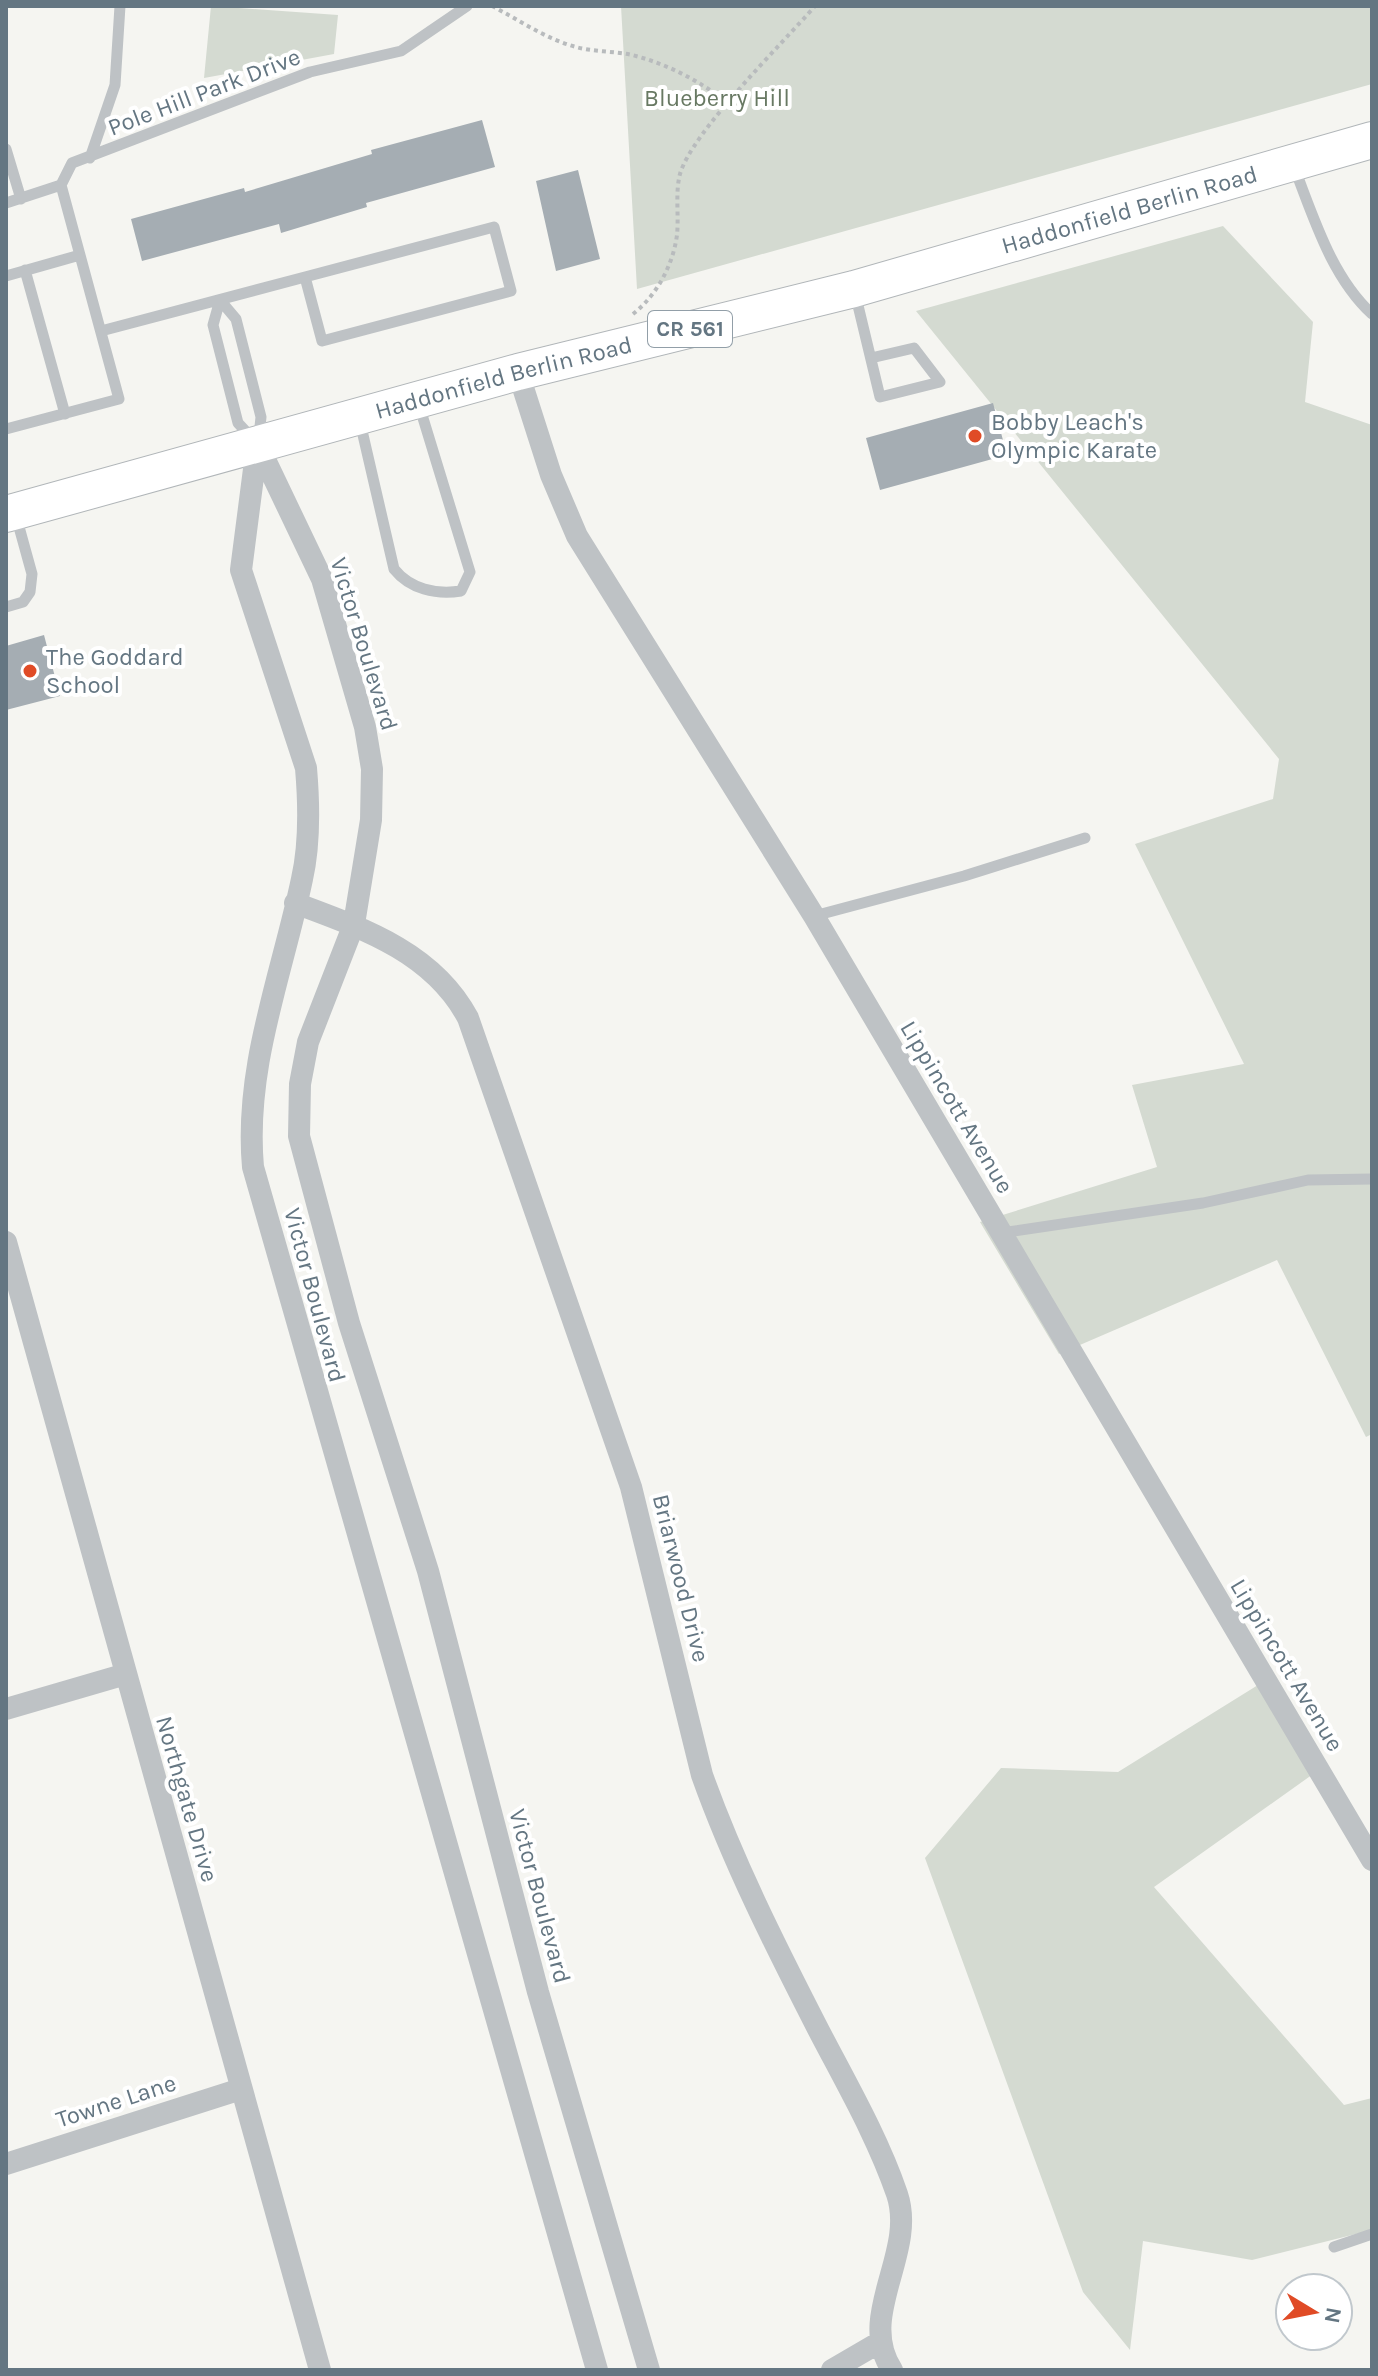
<svg xmlns="http://www.w3.org/2000/svg" width="1378" height="2376" viewBox="0 0 1378 2376" font-family="Karla,sans-serif">
<style>
.green{fill:#d4dad1}
.building{fill:#a5adb3}
.lines{fill:none;stroke-linecap:round;stroke-linejoin:round}
.primary-casing{stroke:#b1b6b9;stroke-width:38}
.path{stroke:#b8bbbd;stroke-width:4;stroke-dasharray:4 4;stroke-linecap:butt}
.lane{stroke:#bec2c5;stroke-width:11}
.street{stroke:#bec2c5;stroke-width:22}
.primary{stroke:#fff;stroke-width:36}
.poi-dot{fill:#e04b26;stroke:#fff;stroke-width:3}
.labels{text-anchor:middle;dominant-baseline:central;stroke-width:8;stroke-linejoin:round;paint-order:stroke}
.shield{fill:#fff;stroke:#929fa8;stroke-width:2}
.shield-label{font-size:22px;font-weight:bold;fill:#647682}
.street-label{font-size:24px;fill:#647682;stroke:#fff}
.park-label{font-size:24px;fill:#687963;stroke:#fff}
.poi-label{font-size:24px;fill:#647682;stroke:#fff;text-anchor:start}
</style>
<rect width="100%" height="100%" fill="#f5f5f1"/>
<!-- green -->
<path class="green" d="M211,6L338,15L334,54L204,78Z
M621,6H1372V84L637,289Z
M1223,226L1313,322L1305,402L1372,425V1434L1366,1437L1277,1260L1059,1354L980,1222L1157,1167L1132,1085L1244,1064L1135,844L1273,799L1279,759L916,311Z
M1258,1685L1316,1772L1154,1887L1344,2105L1372,2098V2230L1252,2260L1143,2241L1130,2350L1083,2292L925,1858L1001,1768L1118,1772Z"/>
<!-- building -->
<path class="building" d="M482,120L495,167L366,203L367,207L281,233L279,224L142,261L131,219L244,188L245,192L372,154L371,150Z
M578,170L600,259L556,271L536,181Z
M993,403L1007,455L880,490L866,438Z
M44,635L60,696L6,710V646Z"/>
<g class="lines">
<!-- primary casing -->
<g class="primary-casing">
<g id="primary">
<path id="s1" d="M6,514L518,372L854,289L1372,140"/>
</g>
</g>
<!-- path -->
<path class="path" d="M492,6C519,20 546,39 576,47C594,52 614,51 632,55C668,64 699,81 727,102
M633,314C657,295 673,265 677,235C679,215 675,193 680,174C692,132 783,43 815,6"/>
<!-- lane -->
<path class="lane" d="M6,149L21,199
M90,158L115,85L120,6
M1294,167C1314,218 1331,276 1372,314
M6,203L61,185L72,163L310,72L401,51L467,6
M25,270L65,414
M6,276L80,255
M855,293L880,397L940,382L914,348L871,358
M220,300L213,325L238,423L252,438
M220,300L236,319L261,417L259,436
M101,331L305,277L322,341L511,291L494,227L305,277
M360,422L394,569C410,589 436,595 461,591L470,572L419,405
M6,429L119,399L61,185
M6,607L23,602L30,592L32,574L16,516
M814,916L964,876L1085,838
M1001,1233L1203,1203L1308,1180L1372,1179
M1334,2247L1372,2234"/>
<!-- street -->
<path class="street" d="M518,372L551,475L577,536L814,916L1372,1860
M258,445L322,579L365,727L372,769L371,820L354,924L308,1042L300,1084L299,1136L349,1323L428,1571L538,1992L649,2370
M257,446L241,570L306,768C309,803 310,844 302,879C282,975 244,1067 253,1167L597,2370
M295,903C362,928 433,952 468,1018L631,1487L702,1775C733,1862 776,1947 818,2029C846,2083 877,2136 897,2194C917,2253 856,2315 892,2370
M6,1242L320,2370
M6,1709L126,1674
M6,2164L241,2089
M832,2370L880,2342"/>
<!-- primary -->
<use href="#primary" class="primary"/>
</g>
<!-- markers -->
<g class="poi-dot">
<circle cx="975" cy="436" r="8"/>
<circle cx="30" cy="671" r="8"/>
</g>
<g class="labels">
<!-- shield labels -->
<rect class="shield" x="648" y="311" width="84" height="36" rx="6"/>
<g class="shield-label">
<text x="690" y="329">CR 561</text>
</g>
<!-- street labels -->
<g class="street-label">
<text transform="translate(204 92) rotate(-21)">Pole Hill Park Drive</text>
<text stroke="none"><textPath href="#s1" startOffset="1164">Haddonfield Berlin Road</textPath></text>
<text stroke="none"><textPath href="#s1" startOffset="516">Haddonfield Berlin Road</textPath></text>
<text transform="translate(364 644) rotate(73)">Victor Boulevard</text>
<text transform="translate(957 1107) rotate(59)">Lippincott Avenue</text>
<text transform="translate(315 1295) rotate(75)">Victor Boulevard</text>
<text transform="translate(681 1578) rotate(76)">Briarwood Drive</text>
<text transform="translate(1287 1665) rotate(59)">Lippincott Avenue</text>
<text transform="translate(187 1799) rotate(74)">Northgate Drive</text>
<text transform="translate(540 1896) rotate(75)">Victor Boulevard</text>
<text transform="translate(116 2101) rotate(-18)">Towne Lane</text>
</g>
<!-- park labels -->
<g class="park-label">
<text x="717" y="98">Blueberry Hill</text>
</g>
<!-- poi labels -->
<g class="poi-label">
<text x="991" y="422">Bobby Leach's<tspan x="991" dy="28">Olympic Karate</tspan></text>
<text x="46" y="657">The Goddard<tspan x="46" dy="28">School</tspan></text>
</g>
</g>
<!-- border -->
<rect width="1378" height="2376" fill="none" stroke="#647682" stroke-width="16"/>
<!-- north arrow -->
<g transform="translate(1314 2312) rotate(100)"><circle r="38" fill="#ffffff" stroke="#c1c8cd" stroke-width="2"/>
<path d="M0-6L14 30L0 20L-14 30Z" fill="#e04b26"/>
<text y="-12" font-size="22" font-weight="bold" text-anchor="middle" fill="#647682">N</text>
</g>
</svg>
